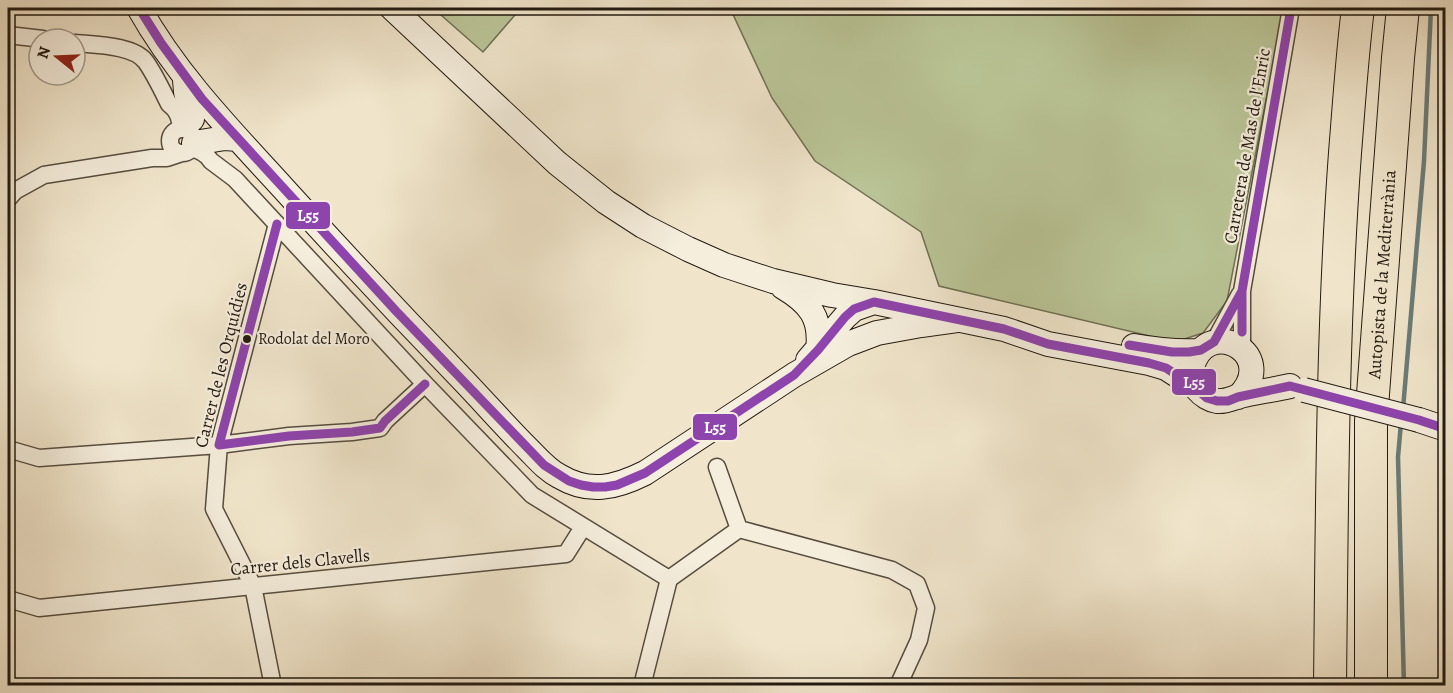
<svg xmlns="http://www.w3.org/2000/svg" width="1453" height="693" viewBox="0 0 1453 693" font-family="Alegreya,serif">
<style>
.green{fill:#bac597;stroke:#6e7054;stroke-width:1.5}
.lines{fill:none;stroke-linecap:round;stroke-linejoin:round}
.stream{stroke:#6b7c78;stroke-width:4.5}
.minor-casing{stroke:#564d3f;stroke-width:19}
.secondary-casing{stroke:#221a10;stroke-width:26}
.motorway-casing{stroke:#221a10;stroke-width:34}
.minor{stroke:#f5eedd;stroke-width:16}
.secondary{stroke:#f5eedd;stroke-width:24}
.motorway{stroke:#f0e5cb;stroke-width:32}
.secondary-bridge-casing{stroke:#221a10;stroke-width:26;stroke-linecap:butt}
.secondary-bridge{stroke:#f5eedd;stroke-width:24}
.bus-1-casing{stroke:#f5eedd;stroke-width:14}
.bus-1{stroke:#8e44ad;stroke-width:9}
.bus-dot{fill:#221a10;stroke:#f5eedd;stroke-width:2}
.labels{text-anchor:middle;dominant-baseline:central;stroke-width:4.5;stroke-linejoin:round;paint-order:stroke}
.bus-label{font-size:16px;fill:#221a10;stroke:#f5eedd;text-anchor:start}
.street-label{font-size:18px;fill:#221a10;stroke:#f5eedd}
.line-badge{stroke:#f5eedd;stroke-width:2}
.badge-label{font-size:16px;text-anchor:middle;font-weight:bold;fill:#fff}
</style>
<rect width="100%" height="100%" fill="#f0e5cb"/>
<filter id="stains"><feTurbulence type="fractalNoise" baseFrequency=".00333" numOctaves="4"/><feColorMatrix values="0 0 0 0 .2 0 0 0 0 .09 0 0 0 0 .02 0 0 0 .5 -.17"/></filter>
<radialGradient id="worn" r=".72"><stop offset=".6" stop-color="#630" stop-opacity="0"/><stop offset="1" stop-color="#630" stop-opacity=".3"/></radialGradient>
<!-- green -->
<path class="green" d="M433,8H521L483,52Z
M730,8H1284L1227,301L1203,333L1175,342L939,286L921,232L815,161L772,98Z"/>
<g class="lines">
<!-- stream -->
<path class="stream" d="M1403,409L1424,161L1431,8
M1401,423L1398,457L1404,686"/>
<!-- minor casing -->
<g class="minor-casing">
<path id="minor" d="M8,35L43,39
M75,43C95,45 134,45 146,62C155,75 162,90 169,104C178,110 180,119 181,129
M170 141a12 12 0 1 1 24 0a12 12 0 1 1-24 0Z
M191,148C199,150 207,154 211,161L235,179L425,384L532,495L669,579
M8,199L15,191L44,175L152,158H167L182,153
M1214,342L1240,294
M1242,349V291L1291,8
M8,449L39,458L219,445L289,436L352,432L380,428L385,421L425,384
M717,467L739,529
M739,529L892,570L917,584L926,608L919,640L898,686
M8,599L39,608L566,554L583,527
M273,686L253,586L214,509L219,445L277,224
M642,686L669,579L739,529"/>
</g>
<!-- secondary casing -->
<g class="secondary-casing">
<path id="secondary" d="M139,8C177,76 231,131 283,188C342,253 402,317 463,380C485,403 506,427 528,449C538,459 547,470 559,476C589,494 615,488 645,473L794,375L848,344L877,333L921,325L957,320
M392,8L557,163L606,202L643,226L688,249L724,265L773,281L832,295L874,302L1004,329L1048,344L1149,363L1166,368L1183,379L1194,382
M185,80L186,92L192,119
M194,143L225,138L238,139
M783,287C810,303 822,318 818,350
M1134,346C1156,350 1177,352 1200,351
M808,360L845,317L854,309L874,302
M1238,397C1279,357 1215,318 1195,359C1190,369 1192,381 1198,390C1202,395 1210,400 1217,401C1226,402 1232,398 1240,396C1256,392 1273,390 1290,386
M1419,420L1446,429"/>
</g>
<!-- motorway casing -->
<g class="motorway-casing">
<g id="motorway">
<path d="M1330,686C1332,508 1332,330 1345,153C1349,104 1352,56 1358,8"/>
<path id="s1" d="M1371,686V421L1398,58L1403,8"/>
</g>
</g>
<!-- minor -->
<use href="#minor" class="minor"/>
<!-- secondary -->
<use href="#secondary" class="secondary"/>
<!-- motorway -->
<use href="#motorway" class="motorway"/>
<!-- secondary-bridge casing -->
<g class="secondary-bridge-casing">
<path id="secondary-bridge" d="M1304,390L1419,420"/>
</g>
<!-- secondary-bridge -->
<use href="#secondary-bridge" class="secondary-bridge"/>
<!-- bus-1 casing -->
<g class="bus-1-casing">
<path id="bus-1" d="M139,8L161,43L202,99L396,311L544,465L569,481L581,485L593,487H605L617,485L645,473L794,375L818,350L845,317L854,309L874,302L1004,329L1048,344L1149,363L1166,368L1183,379L1194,382L1199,391L1207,398L1217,401H1228L1238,397L1290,386L1419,420L1446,429
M1242,332V291L1291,8
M1129,345L1172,352H1189L1201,350L1214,342L1242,291
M219,445L277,224
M219,445L289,436L352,432L380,428L385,421L425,384"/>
</g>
<!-- bus-1 -->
<use href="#bus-1" class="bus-1"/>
</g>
<!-- markers -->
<circle class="bus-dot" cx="247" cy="339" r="5"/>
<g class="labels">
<!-- bus labels -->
<g class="bus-label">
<text x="258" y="339">Rodolat del Moro</text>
</g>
<!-- street labels -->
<g class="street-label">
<text transform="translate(1247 146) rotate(-80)">Carretera de Mas de l'Enric</text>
<text stroke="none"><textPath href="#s1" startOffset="412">Autopista de la Mediterrània</textPath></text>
<text transform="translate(221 365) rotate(-76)">Carrer de les Orquídies</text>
<text transform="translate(300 562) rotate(-6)">Carrer dels Clavells</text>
</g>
</g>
<g class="line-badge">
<rect x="285" y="201" width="46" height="29" rx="6" fill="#8e44ad"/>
<rect x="1171" y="368" width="46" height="28" rx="6" fill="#8e44ad"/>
<rect x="692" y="413" width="46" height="28" rx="6" fill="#8e44ad"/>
</g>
<g class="badge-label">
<text x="308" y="221">L55</text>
<text x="1194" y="388">L55</text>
<text x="715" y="433">L55</text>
</g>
<!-- margin -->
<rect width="1453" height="693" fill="none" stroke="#f0e5cb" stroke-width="30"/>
<rect x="9" y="9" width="1435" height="675" fill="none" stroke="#221a10" stroke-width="3"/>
<rect x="15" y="15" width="1423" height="663" fill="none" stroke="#221a10" stroke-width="1.5"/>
<!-- north arrow -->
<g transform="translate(57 57) rotate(288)"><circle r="28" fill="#f5eedd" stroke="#a1998b" stroke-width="1.5"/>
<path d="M0-4.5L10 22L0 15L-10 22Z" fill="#8f2418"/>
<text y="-9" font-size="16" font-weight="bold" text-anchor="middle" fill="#221a10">N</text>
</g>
<rect width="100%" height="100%" filter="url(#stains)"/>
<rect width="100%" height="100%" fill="url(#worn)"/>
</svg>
